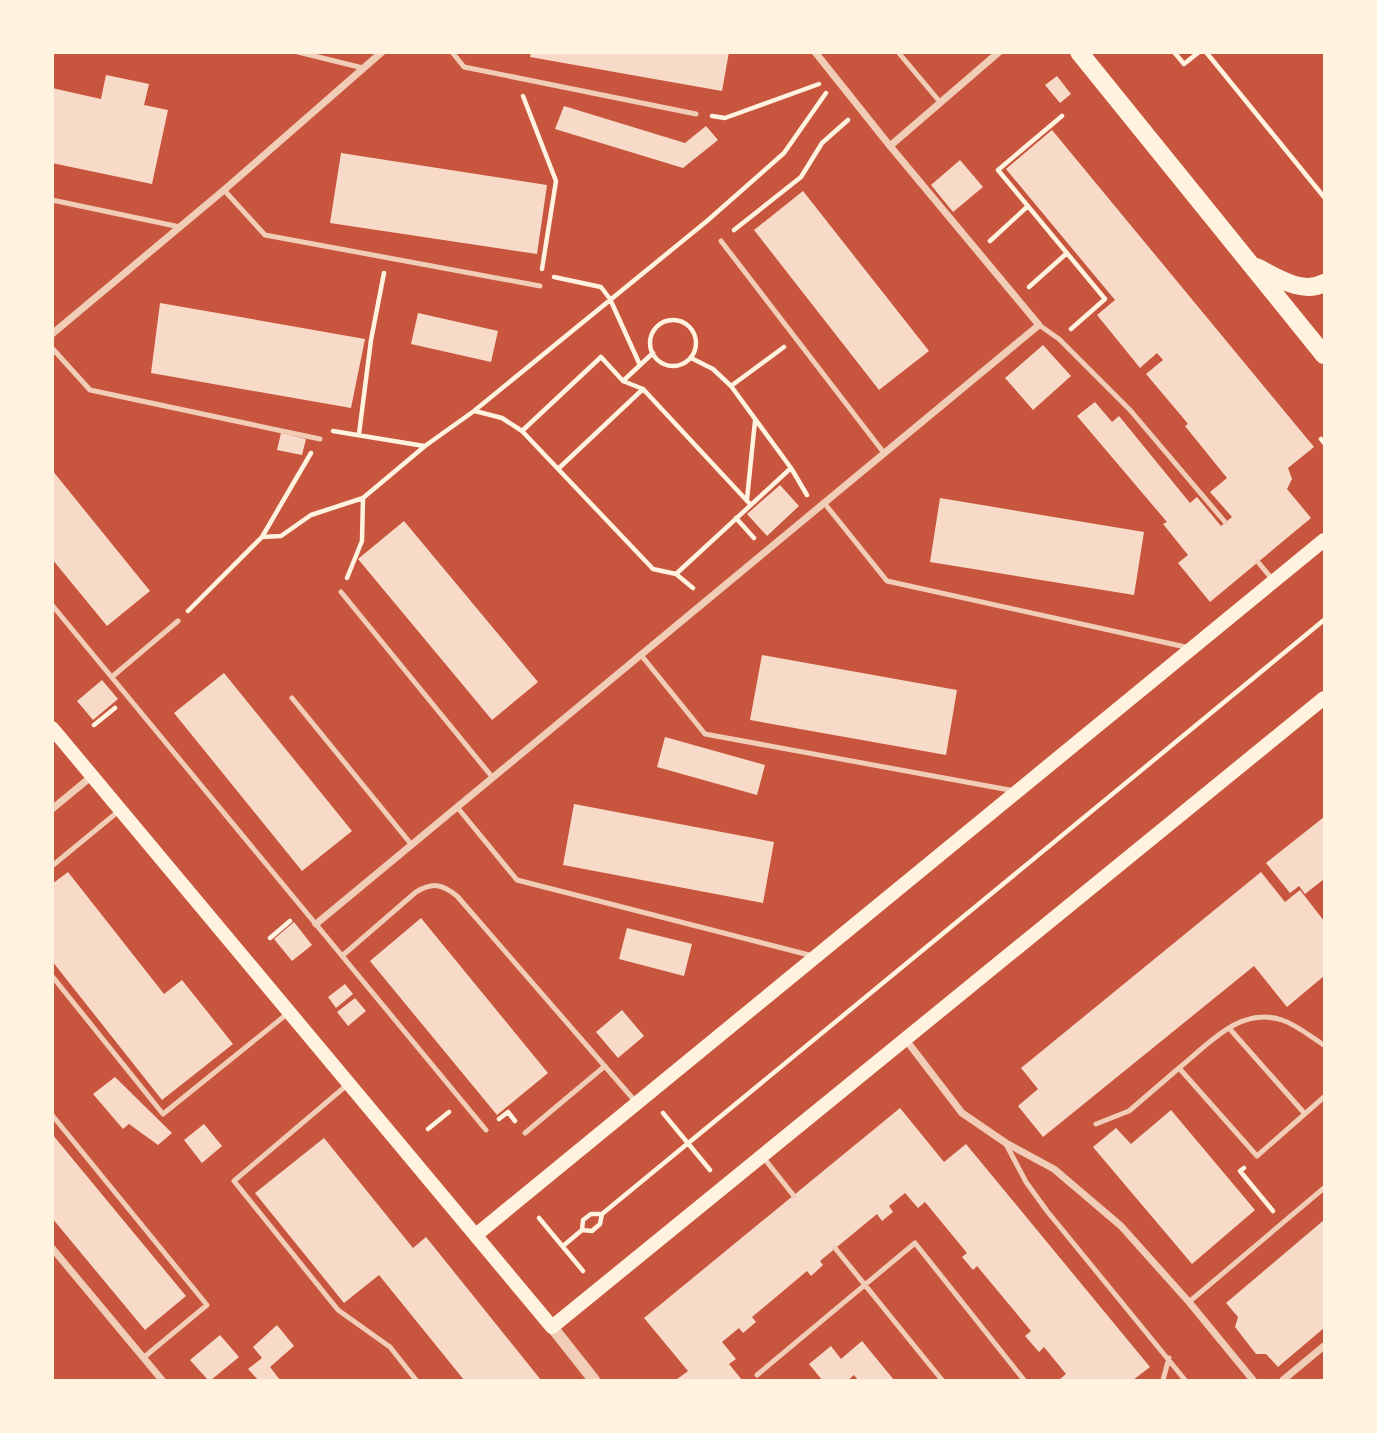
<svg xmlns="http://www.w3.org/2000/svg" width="1377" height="1433" viewBox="0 0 1377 1433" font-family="'Source Sans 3',sans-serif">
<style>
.building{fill:#f7dbc8}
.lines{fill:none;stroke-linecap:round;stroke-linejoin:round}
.path{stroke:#fff3e0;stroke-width:4.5}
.service{stroke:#f1ccb7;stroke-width:5}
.minor{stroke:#f1ccb7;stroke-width:7}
.tertiary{stroke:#f1ccb7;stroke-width:12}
.secondary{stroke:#fff3e0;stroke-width:14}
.primary{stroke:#fff3e0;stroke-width:18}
</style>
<rect width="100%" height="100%" fill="#c8553d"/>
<!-- building -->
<path class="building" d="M531,52H729L722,91L530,57Z
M106,75L149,84L144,105L168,110L152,184L52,163V88L101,99Z
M1057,76L1071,94L1060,103L1045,85Z
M564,106L685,143L706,126L718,140L683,168L555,129Z
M1052,130L1314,447L1288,468L1292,479L1287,489L1311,518L1210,602L1178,563L1188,555L1163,524L1167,522L1077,416L1095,402L1112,422L1119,416L1190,503L1197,497L1221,526L1232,517L1210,492L1227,478L1185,426L1188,424L1184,419L1146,374L1163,360L1157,353L1140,368L1119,342L1097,315L1115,300L1006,169Z
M341,153L547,185L537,254L330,223Z
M960,160L983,187L953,212L931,185Z
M803,191L929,351L879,390L754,230Z
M160,303L365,339L351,408L151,373Z
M418,313L498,331L491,362L411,344Z
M1043,345L1071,376L1033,410L1005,378Z
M281,433L306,439L302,455L277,450Z
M52,470L150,591L107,626L52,559Z
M780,485L799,506L767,536L747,514Z
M940,498L1144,532L1134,595L930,562Z
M404,521L538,682L492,720L358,559Z
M762,655L957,690L946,755L750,720Z
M224,673L352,831L302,871L174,713Z
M102,680L118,699L93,720L77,701Z
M665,737L765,765L757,795L657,767Z
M574,804L774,842L763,903L563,865Z
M1324,817V879L1305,894L1299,886L1290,893L1266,863Z
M68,872L164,994L182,980L233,1044L162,1100L52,961V884Z
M1261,872L1285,902L1300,890L1324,921V976L1287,1007L1254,966L1043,1137L1018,1106L1038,1089L1021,1068Z
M421,918L548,1073L497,1115L370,961Z
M294,922L312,945L292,961L274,939Z
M627,928L692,944L684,976L619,959Z
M345,984L353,994L336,1008L328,997Z
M355,998L366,1011L348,1026L337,1012Z
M622,1010L644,1036L618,1058L596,1032Z
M115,1077L172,1133L158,1145L129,1124L123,1129L93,1094Z
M900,1108L944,1162L966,1144L1150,1367L1133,1380H1059L1066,1374L1044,1347L1039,1352L1025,1336L1031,1331L977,1266L973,1270L968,1264L962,1257L967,1253L925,1202L918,1208L905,1193L889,1206L893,1212L882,1221L877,1214L820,1261L823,1265L811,1276L807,1271L752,1317L756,1322L743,1333L739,1328L722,1342L736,1359L729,1364L742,1380H676L688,1371L644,1318Z
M1171,1110L1255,1210L1192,1264L1093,1147L1116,1128L1131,1144Z
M204,1124L222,1146L202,1163L184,1140Z
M52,1134L186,1296L145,1330L52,1218Z
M324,1138L413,1248L426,1237L541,1380H464L379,1275L344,1303L255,1193Z
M1324,1220V1328L1278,1367L1266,1354H1256L1235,1327L1238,1317L1226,1303Z
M277,1325L294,1346L270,1367L280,1380H258L248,1369L262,1358L253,1347Z
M220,1335L239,1357L211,1380H208L190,1360Z
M862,1341L894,1380H858L854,1375L848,1380H822L809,1364L831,1346L841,1359Z"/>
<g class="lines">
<!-- path -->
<path class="path" d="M1174,52L1184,64L1199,52
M1206,52L1324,197
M523,96L556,181L542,269
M712,116L725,118L819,84
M1062,116L998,170L1105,299L1071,329
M734,230L801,177L822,143L848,120
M990,241L1028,206
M554,277L601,287L610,299L640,365
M1029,287L1067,253
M650 343a23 23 0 1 1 46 0a23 23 0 1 1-46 0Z
M691,358L713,369L731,386L791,468L807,495
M623,381L643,389L750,504
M731,386L784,347
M475,411L502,418L522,431L601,357L623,381L653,353
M333,431L424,446
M522,431L653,569L676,574L693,588
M359,434L371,340L384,273
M1321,439L1324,443
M558,469L643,389
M747,499L755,421
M736,518L754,538
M262,537L281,536L311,515L363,498L425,446L474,411L707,221L784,153L826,93
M676,574L791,468
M347,578L362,541L363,498
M188,611L262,537L311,453
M94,725L115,708
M270,938L290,921
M663,1113L710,1170
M499,1119L508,1112L515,1121
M428,1129L449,1112
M1244,1168L1240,1171L1273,1211
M539,1218L583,1271
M582,1230L583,1220L591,1214H602
M563,1246L582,1230L592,1231L600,1224L602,1214L1324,620"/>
<!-- service -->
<path class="service" d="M298,52L363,68
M452,52L464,67L696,114
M898,52L940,102
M224,190L265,235L540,286
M52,200L180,227
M721,241L884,453
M1039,325L1059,339L1130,410L1225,522
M52,348L90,390L320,439
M825,504L887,581L1190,648
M1258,562L1272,579
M341,592L493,778
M52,605L486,1130
M641,655L705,734L1015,791
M113,676L178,621
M292,698L411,844
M457,807L517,880L813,956
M52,866L120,810
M342,956L416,892C433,882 442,884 457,896L635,1101
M52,976L163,1114L287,1014
M1229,1028L1305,1114
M1179,1068C1209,1044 1240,1006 1282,1020C1297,1025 1311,1037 1324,1045
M347,1085L234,1181L338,1310L390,1347L416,1380
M52,1115L207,1305L143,1358
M1096,1124L1129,1111L1179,1068L1257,1156L1324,1097
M525,1133L605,1066
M1006,1144L1026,1182L1047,1211L1185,1380
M763,1157L794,1196
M835,1248L942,1380
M1189,1302L1324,1188
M757,1375L915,1243L1024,1380
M1163,1380L1169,1358"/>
<!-- minor -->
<path class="minor" d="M815,52L890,146
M52,334L224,190L382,52
M52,809L92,776
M316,924L1039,325L890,146L999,52
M906,1040L962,1113L1006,1143L1054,1169L1121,1226L1189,1302L1253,1380
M52,1248L162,1380
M1283,1380L1324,1346"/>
<!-- tertiary -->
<path class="tertiary" d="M552,1327L594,1380"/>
<!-- secondary -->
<path class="secondary" d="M52,728L552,1327L1324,698
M476,1235L1324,540"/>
<!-- primary -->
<path class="primary" d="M1079,52L1324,355
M1256,267C1277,277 1302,295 1324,283"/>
</g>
<!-- border -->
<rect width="1377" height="1433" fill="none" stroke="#fff3e0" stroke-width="108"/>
</svg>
